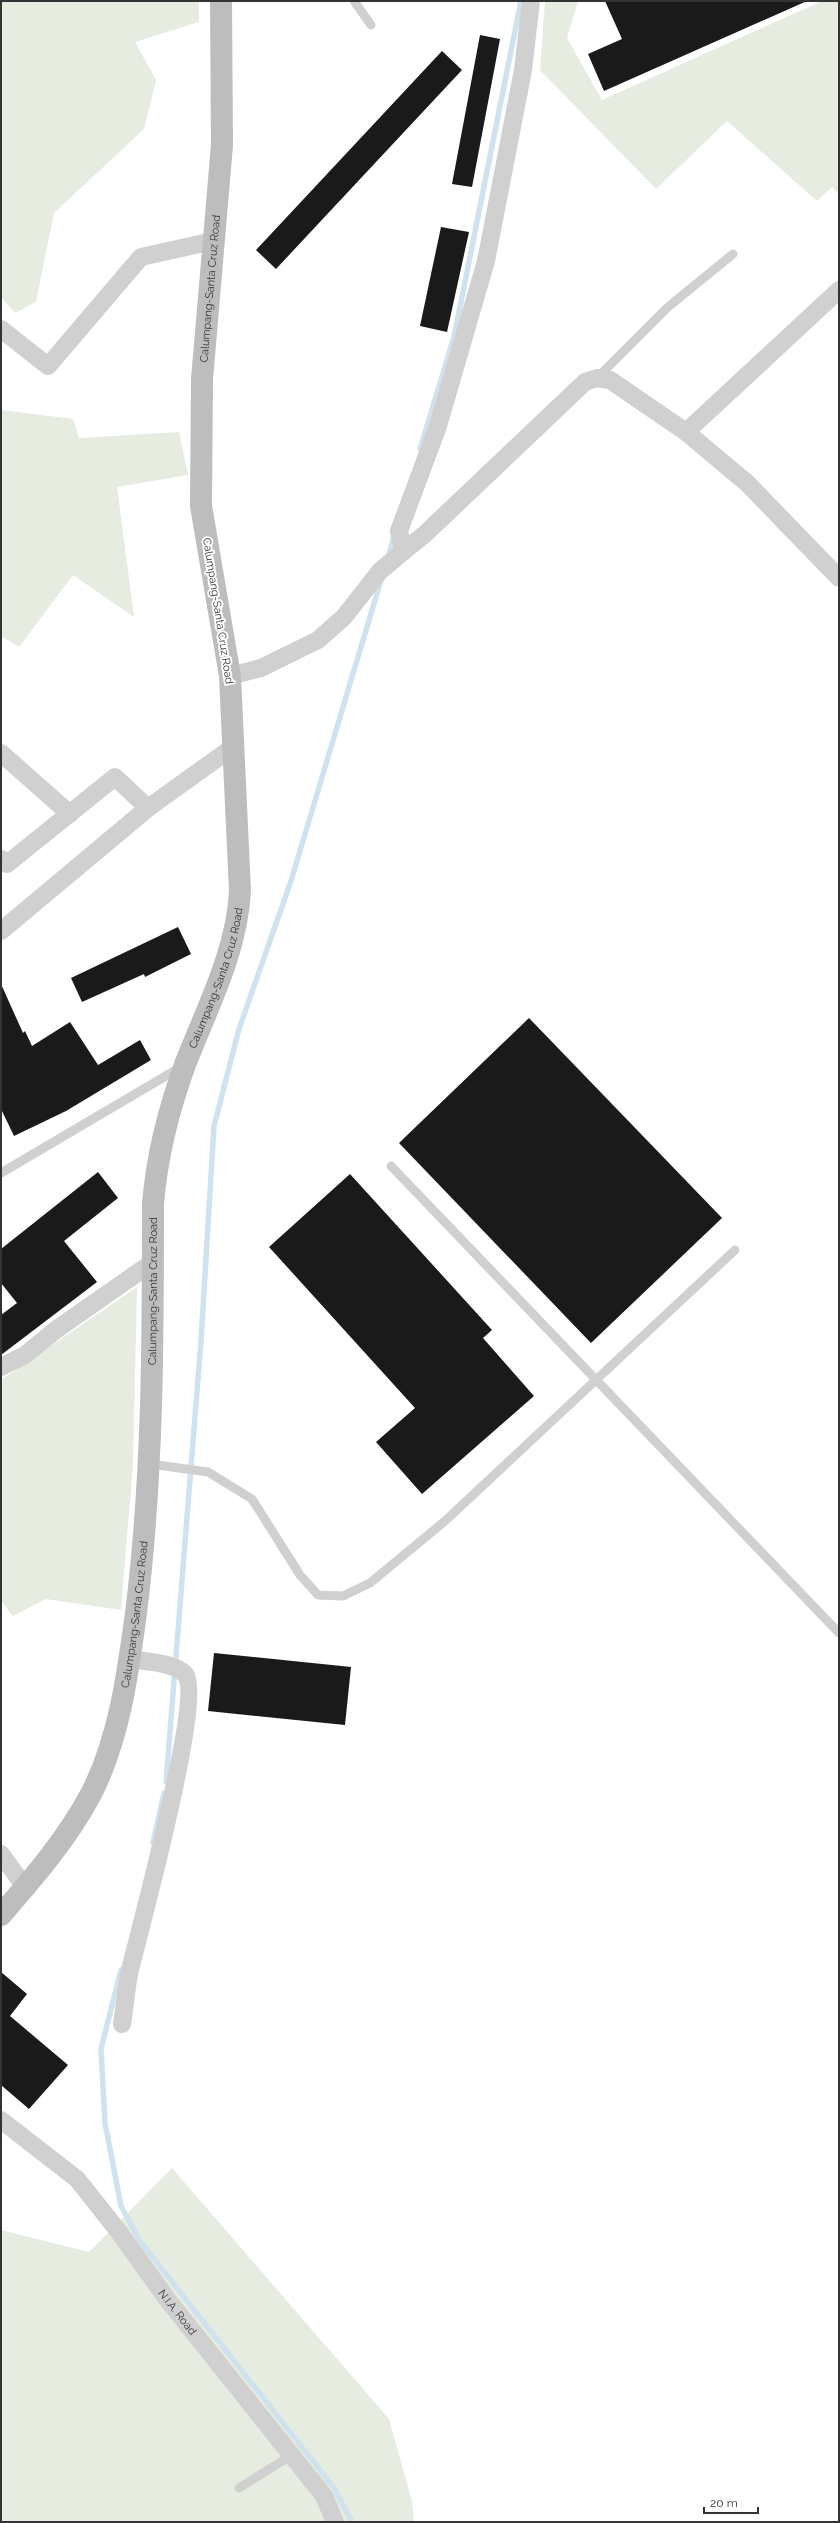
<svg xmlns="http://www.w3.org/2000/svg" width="840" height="2523" viewBox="0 0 840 2523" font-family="Raleway,sans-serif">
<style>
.green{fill:#e6ecdf}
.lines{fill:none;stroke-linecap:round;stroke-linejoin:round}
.stream{stroke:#cfe2ee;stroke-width:5.5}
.building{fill:#1a1a1a}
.lane{stroke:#d0d0d0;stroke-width:9}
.street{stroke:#d0d0d0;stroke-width:18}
.secondary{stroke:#bdbdbd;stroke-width:22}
.labels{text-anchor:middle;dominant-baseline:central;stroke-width:4;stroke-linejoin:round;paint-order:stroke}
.street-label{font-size:11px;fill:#333;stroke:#fff}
</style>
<rect width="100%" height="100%" fill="#fff"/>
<!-- green -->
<path class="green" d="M1,1H199V22L135,42L156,80L144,129L54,213L36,302L15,313L1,297Z
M545,1H578L567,38L602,100L822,1H839V195L832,187L817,201L727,121L656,189L540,70Z
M1,410L73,419L79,438L179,432L188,475L117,487L134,617L73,575L19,647L1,636Z
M137,1287L133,1465L121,1610L46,1599L13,1616L1,1601V1380Z
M172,2168L389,2419L412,2501L414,2522H1V2230L89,2252Z"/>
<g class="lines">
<!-- stream -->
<path class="stream" d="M420,449L454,337L521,1
M388,558L394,536
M166,1782L201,1341L214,1126L239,1029L291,881L381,580
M153,1843L164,1793
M121,1970L101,2049L105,2123L121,2206L140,2241L334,2488L352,2522"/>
</g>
<!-- building -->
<path class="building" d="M605,1H807L604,91L588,54L622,39Z
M480,35L500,39L472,187L452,184Z
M442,51L462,70L276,269L256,250Z
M441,227L469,232L447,332L420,326Z
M178,927L191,954L145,977L144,974L82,1002L71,978Z
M1,984L23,1033L25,1031L32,1046L70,1022L98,1065L140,1040L151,1060L66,1111L14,1136L1,1109Z
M529,1018L722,1218L591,1343L399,1143Z
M98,1172L118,1198L64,1241L97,1282L1,1355V1315L17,1303L1,1283V1249Z
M350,1174L492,1330L483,1338L534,1396L422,1494L376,1442L415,1408L269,1247Z
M214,1653L351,1667L345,1725L208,1711Z
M1,1972L27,1994L10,2016L68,2065L29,2109L1,2085Z"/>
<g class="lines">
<!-- lane -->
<path class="lane" d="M354,1L371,25
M597,378L668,307L733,254
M391,1166L839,1633
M1,1173L181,1067
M150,1464L208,1472L252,1499L300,1575L318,1595L343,1596L370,1583L445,1521L735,1250
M239,2488L292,2455"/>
<!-- street -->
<g class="street">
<path d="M531,1L523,70L486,261L438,426L399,531L404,551L425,534L585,382L597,378L610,380L686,432L747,483L839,578"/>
<path d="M1,329L48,366L141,257L213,241"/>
<path d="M686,432L839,290"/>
<path d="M230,676L261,668L318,640L344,617L380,571L404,551"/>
<path d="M1,753L70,814"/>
<path d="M1,859L7,864L115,777L148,808"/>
<path d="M1,931L148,808L233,747"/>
<path d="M1,1367L25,1355L57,1329L153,1262"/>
<path d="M1,1854L25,1887"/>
<path d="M122,2024C125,2006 126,1988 130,1970C139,1932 204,1696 185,1674C173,1662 145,1662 130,1659"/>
<path id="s1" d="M1,2120L77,2179L119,2232L167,2299L324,2496L335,2522"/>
</g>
<!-- secondary -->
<path class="secondary" id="s2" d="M1,1915C34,1877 67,1839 91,1794C119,1740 128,1673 136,1613C153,1477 153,1340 153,1204C157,1154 169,1108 186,1062C208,1006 237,951 240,891L230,676L201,506L202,379L222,145L221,1"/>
</g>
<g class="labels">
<!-- street labels -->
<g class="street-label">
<text stroke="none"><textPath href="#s2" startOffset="1680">Calumpang-Santa Cruz Road</textPath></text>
<text transform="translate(218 611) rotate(81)">Calumpang-Santa Cruz Road</text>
<text stroke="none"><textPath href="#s2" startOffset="984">Calumpang-Santa Cruz Road</textPath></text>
<text stroke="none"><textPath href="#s2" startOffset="661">Calumpang-Santa Cruz Road</textPath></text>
<text stroke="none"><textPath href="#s2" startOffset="337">Calumpang-Santa Cruz Road</textPath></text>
<text stroke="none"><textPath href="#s1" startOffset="263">N.I.A. Road</textPath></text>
</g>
</g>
<!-- border -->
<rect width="840" height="2523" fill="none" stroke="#333333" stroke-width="4"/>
<!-- scale -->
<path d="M704 2507v6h54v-6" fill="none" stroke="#333333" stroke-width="2"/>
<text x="710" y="2507" font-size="12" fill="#333333" stroke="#ffffff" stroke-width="3" paint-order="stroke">20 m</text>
</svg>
